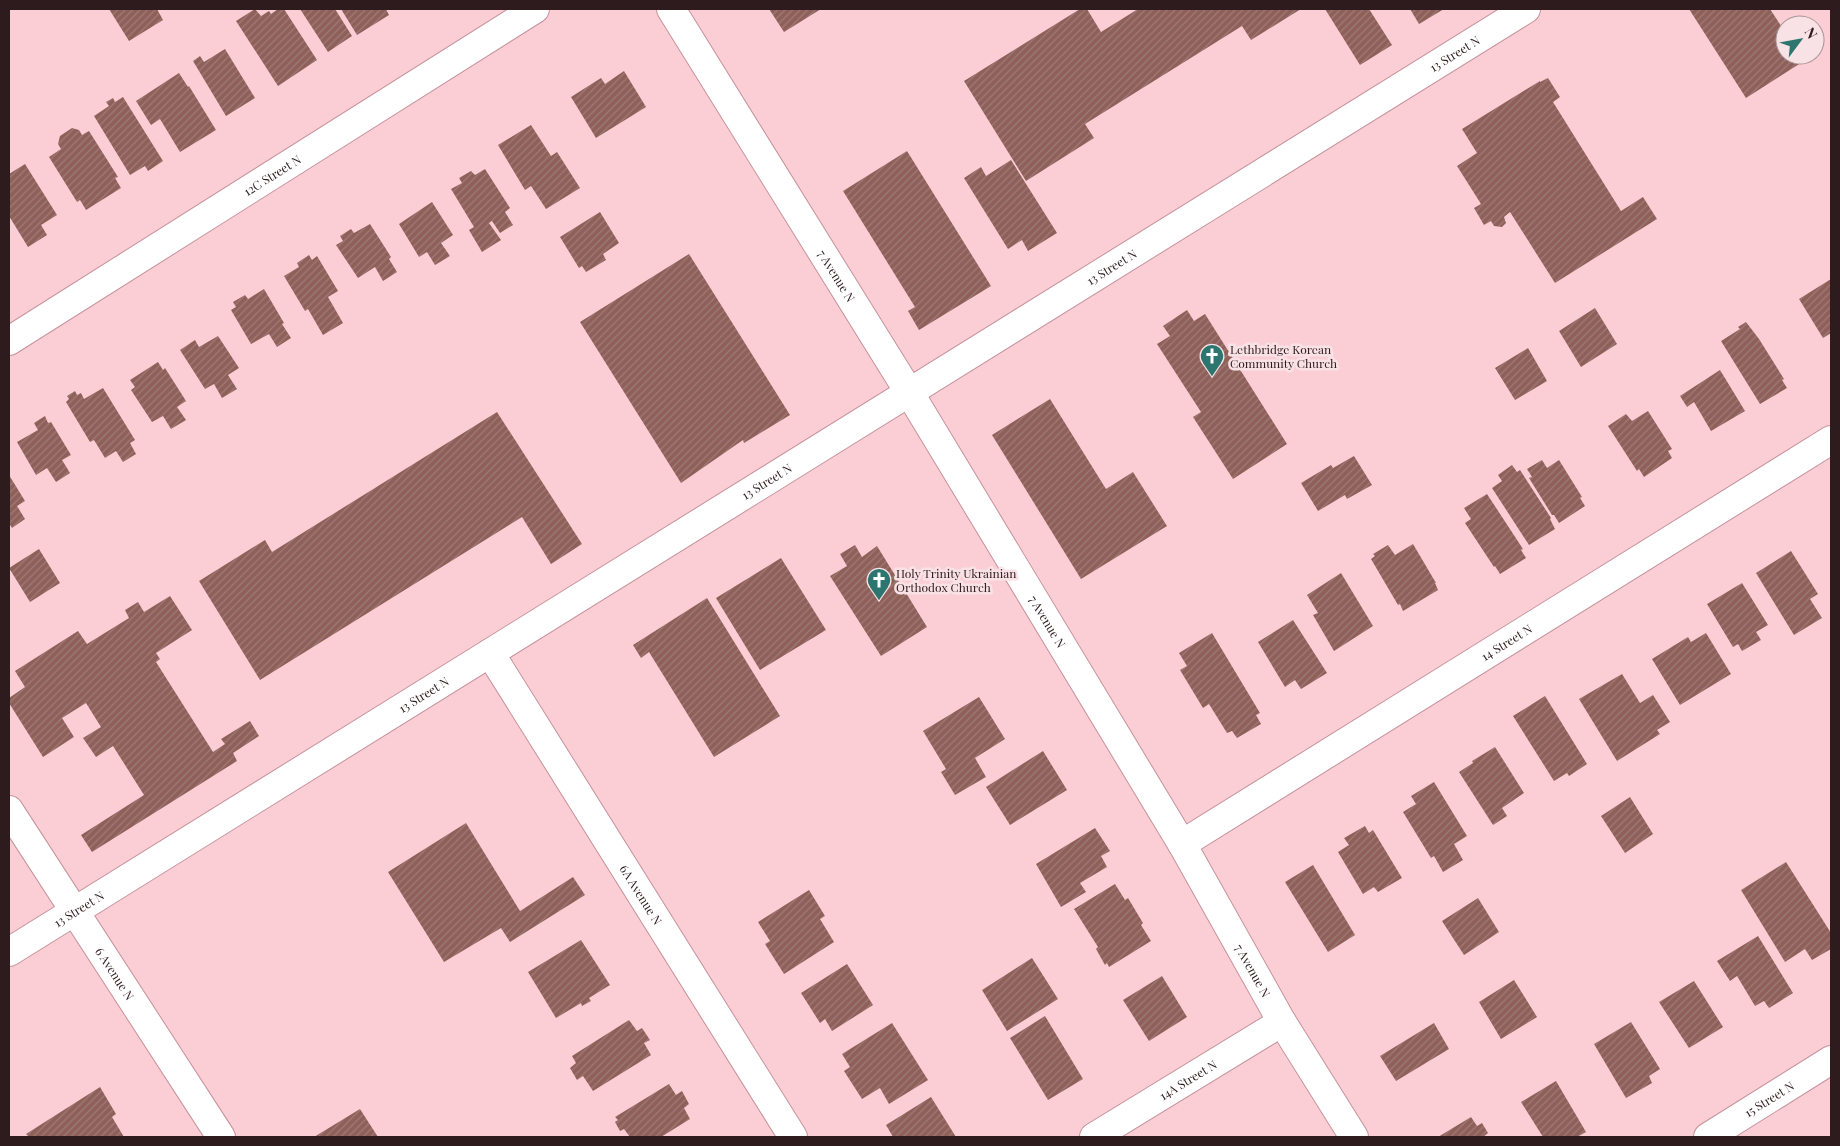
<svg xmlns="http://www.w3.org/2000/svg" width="1840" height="1146" viewBox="0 0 1840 1146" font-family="'Playfair Display',serif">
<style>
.building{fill:url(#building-hatch)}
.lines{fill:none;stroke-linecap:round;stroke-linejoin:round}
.street-casing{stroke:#c6929b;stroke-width:30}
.secondary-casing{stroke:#c6929b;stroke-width:30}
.street{stroke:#fff;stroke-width:28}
.secondary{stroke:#fff;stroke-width:28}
.labels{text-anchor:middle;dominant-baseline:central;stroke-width:5;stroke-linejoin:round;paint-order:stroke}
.street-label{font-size:12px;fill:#2e1b1e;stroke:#f9e2e5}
.poi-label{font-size:12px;fill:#2e1b1e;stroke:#f9e2e5;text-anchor:start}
</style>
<defs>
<pattern id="building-hatch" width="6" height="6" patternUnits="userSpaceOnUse" patternTransform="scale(1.25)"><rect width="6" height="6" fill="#8f6059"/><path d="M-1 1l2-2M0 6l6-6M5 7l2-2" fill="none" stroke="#9e7b77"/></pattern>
</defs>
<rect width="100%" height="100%" fill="#fbced5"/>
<!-- building -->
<path class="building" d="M109,9H157L163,20L129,41Z
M255,9L261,16L269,11L271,14L278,9H284L317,60L278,86L236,21Z
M300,9H335L352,36L328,52Z
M341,9H386L389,15L357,35Z
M769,9H821L784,32Z
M1080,9H1087L1101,32L1138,9H1301L1251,40L1242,26L1085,124L1094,138L1026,181L964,81Z
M1325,9H1369L1392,45L1360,65Z
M1410,9H1444L1419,24Z
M1689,9H1770L1785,32V55H1800L1804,61L1746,98Z
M225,49L255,98L226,116L193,61L200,56L204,62Z
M624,71L646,107L596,138L571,97L601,78L605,84Z
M179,73L188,87L189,86L216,130L180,152L160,119L151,125L136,101Z
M1548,78L1560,97L1553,102L1621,211L1643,197L1657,219L1555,283L1510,212L1504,217L1506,223L1502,227L1494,226L1491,221L1484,225L1474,208L1481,204L1457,166L1477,153L1462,129L1540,81V82Z
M123,97L163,161L148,171L145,166L130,175L94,116L109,106L106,102L113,98L115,102Z
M531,125L551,156L557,152L580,188L546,209L531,186L525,190L498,145Z
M72,128L79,130L82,135L89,131L118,177L115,178L121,188L86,210L80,200L77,202L49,157L61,149L58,144L60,136Z
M907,151L991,286L919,330L908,311L915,307L843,191Z
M1011,160L1057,233L1028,251L1022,240L1008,249L964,178L981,167L986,176Z
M25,164L57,215L41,225L47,235L28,247L9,216V174Z
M485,169L510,208L505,212L513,225L500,233L492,221L489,223L501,240L482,252L469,230L474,227L451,189L462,183L459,178L471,171L475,175Z
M432,202L453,235L441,243L450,256L435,265L427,252L419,257L399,224Z
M600,212L619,243L603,254L606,260L586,272L582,266L579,268L560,237Z
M370,224L391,257L389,259L397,272L383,281L375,267L358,278L336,245L343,241L340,236L351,229L354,233Z
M689,254L790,415L744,443L743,440L681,483L580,322Z
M309,255L312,260L317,256L338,291L328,297L343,323L323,335L308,309L305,311L284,276L299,267L297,263Z
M1831,279V333L1823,338L1799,299Z
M264,289L284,323L282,324L291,338L277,347L269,334L251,344L231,310L236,307L233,302L245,295L248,299Z
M1595,308L1617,344L1581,367L1559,331Z
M1187,310L1194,321L1205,314L1287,444L1233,479L1193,417L1201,412L1157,344L1170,336L1163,326Z
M1746,322L1759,339L1784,379L1782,380L1787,388L1760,404L1721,341L1740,329L1738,327Z
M218,336L239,368L228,375L237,389L222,398L214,384L205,389L180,350L195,340L199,347Z
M1528,348L1547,381L1515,400L1495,368Z
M158,362L163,370L165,368L186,401L177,407L186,420L171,429L163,416L152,422L131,390L135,387L130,380Z
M1720,370L1745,411L1711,431L1694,402L1687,407L1680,396Z
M103,388L135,440L130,443L136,454L123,462L116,451L105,458L94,440L90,442L66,402L69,399L67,396L75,391L77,395L81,393L84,399Z
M1050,399L1106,489L1133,472L1167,526L1081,579L992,435Z
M1648,411L1672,449L1668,451L1672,458L1644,477L1639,469L1637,471L1608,426L1626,414L1632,421Z
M497,412L582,544L551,564L522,517L260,680L199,581L265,540L272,552Z
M45,416L48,423L51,422L71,455L62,460L70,473L56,482L47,468L36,475L17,442L38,430L34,423Z
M1354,456L1372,485L1347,499L1345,495L1318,511L1301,483L1331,465L1333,468Z
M1542,460L1547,468L1559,460L1582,497L1580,498L1585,506L1559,523L1554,515H1552L1529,478L1532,477L1527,469Z
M1512,465L1517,472L1520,470L1551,518L1550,519L1555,529L1529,545L1492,488L1502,481L1498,475Z
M9,475L25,501L17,506L25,519L12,528L9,523Z
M1487,494L1523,549L1521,550L1526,558L1500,574L1495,566L1494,567L1465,523L1471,519L1464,508Z
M1413,544L1436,583H1435L1438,590L1403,611L1400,604L1398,605L1371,559L1375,556L1373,554L1388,545L1395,555Z
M855,545L862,557L877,546L927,627L881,656L830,576L847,566L840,554Z
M39,549L60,583L30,602L9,568Z
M1791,551L1818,594L1810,599L1822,618L1794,635L1756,573Z
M781,558L826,630L760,670L716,598Z
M1341,573L1373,626L1334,651L1313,615L1318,613L1307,595Z
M1742,583L1768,625L1756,632L1761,640L1742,651L1738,644L1733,647L1707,604Z
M170,596L192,630L156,653L160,659L156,662L213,752L225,744L221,739L250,721L259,736L233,753L237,761L92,852L81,835L144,795L113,746L96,757L83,738L101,727L86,703L62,718L74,737L43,757L9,703V698L25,687L15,671L78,631L87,644L129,618L125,610L138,602L144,612Z
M707,598L780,716L714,757L649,652L641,658L633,645Z
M1293,620L1327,673L1301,689L1295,680L1285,687L1258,642Z
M1212,633L1260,713L1256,715L1261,724L1237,738L1232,731L1227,733L1209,704L1203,708L1180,670L1187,666L1179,653Z
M1706,633L1731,674L1680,705L1652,659L1688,637L1691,642Z
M1622,674L1640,703L1653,695L1670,722L1657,730L1660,734L1617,761L1579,699Z
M1545,696L1587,764L1569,776L1567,773L1554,781L1513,716Z
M979,697L1005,739L975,758L986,777L955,795L941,772L946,769L923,731Z
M1495,747L1524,793L1502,808L1507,816L1493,825L1459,772L1473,763L1472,761Z
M1043,751L1067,790L1010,825L986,787Z
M1434,782L1467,836L1454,844L1463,860L1443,872L1434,856L1431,858L1403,812L1416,804L1411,796Z
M1630,797L1653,834L1625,853L1601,816Z
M466,823L520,911L573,877L585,895L510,942L501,928L444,962L388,872Z
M1365,826L1369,833L1373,830L1402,878L1378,892L1374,887L1363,894L1338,852L1349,845L1344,838Z
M1095,828L1110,851L1101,856L1107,867L1080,883L1086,892L1061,907L1036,864Z
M1786,862L1831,933V949L1812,960L1805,949L1785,962L1741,890Z
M1313,865L1355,935L1328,952L1285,882Z
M1115,884L1125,900L1128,898L1143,923L1141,925L1151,941L1109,967L1107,963L1105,965L1096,949L1098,947L1074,909Z
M809,890L825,916L820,919L834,942L784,974L765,944L770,941L758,922Z
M1478,898L1499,932L1464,955L1442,921Z
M1758,936L1793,993L1769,1008L1764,1001L1755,1006L1737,976L1730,981L1717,961Z
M581,940L610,985L589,998L591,1001L582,1006L581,1003L556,1018L528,972Z
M1032,958L1058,999L1007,1031L982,990Z
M847,964L873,1005L832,1031L825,1019L820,1023L801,993Z
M1162,976L1187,1017L1149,1041L1123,1000Z
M1514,980L1537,1017L1501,1039L1479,1002Z
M1694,981L1723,1027L1689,1048L1659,1002Z
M1045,1016L1083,1079L1048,1100L1010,1038Z
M629,1020L637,1031L642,1028L650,1040L644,1043L651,1055L593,1091L583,1076L577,1080L570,1068L576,1063L572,1056Z
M1631,1022L1660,1069L1649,1076L1652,1083L1626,1098L1594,1044Z
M892,1023L928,1080L889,1104L880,1088L862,1099L844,1071L850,1067L842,1054Z
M1434,1023L1449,1049L1396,1081L1380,1056Z
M1556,1081L1586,1132L1577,1137H1543L1521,1102Z
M669,1084L676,1095L682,1091L689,1104L684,1108L690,1119L661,1137H630L624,1129L620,1131L615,1122L618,1120L615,1117Z
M100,1087L116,1114L112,1117L124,1137H29L26,1134Z
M931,1097L956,1137H893L886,1125Z
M360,1109L378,1137H314Z
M1471,1117L1477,1126L1482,1123L1488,1133L1483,1137H1438Z"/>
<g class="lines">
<!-- street casing -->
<g class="street-casing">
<g id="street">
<path id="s1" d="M671,9L909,392L1182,844L1282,1022L1354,1137"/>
<path id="s2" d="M9,341L535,9"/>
<path id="s3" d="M490,653L793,1137"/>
<path id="s4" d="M9,810L221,1137"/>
<path id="s5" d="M1182,844L1831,440"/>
<path id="s6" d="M1094,1137L1282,1022"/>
<path id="s7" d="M1708,1137L1831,1060"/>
</g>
</g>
<!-- secondary casing -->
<g class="secondary-casing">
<g id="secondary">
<path id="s8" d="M9,952L1526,9"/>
</g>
</g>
<!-- street -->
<use href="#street" class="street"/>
<!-- secondary -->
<use href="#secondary" class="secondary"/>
</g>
<!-- icons -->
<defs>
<g id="church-pin" transform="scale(1.25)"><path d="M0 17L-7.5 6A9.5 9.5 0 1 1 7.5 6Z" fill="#2d7670" stroke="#f9e2e5"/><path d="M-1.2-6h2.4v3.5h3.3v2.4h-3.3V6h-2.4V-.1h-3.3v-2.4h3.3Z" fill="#fff"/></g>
</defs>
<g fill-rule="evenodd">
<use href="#church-pin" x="1212" y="356"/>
<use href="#church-pin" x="879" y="580"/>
</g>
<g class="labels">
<!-- street labels -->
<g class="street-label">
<text stroke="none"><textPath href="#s8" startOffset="1702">13 Street N</textPath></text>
<text stroke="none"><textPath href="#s2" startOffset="311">12C Street N</textPath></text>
<text stroke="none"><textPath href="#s8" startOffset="1298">13 Street N</textPath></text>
<text stroke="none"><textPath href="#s1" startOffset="314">7 Avenue N</textPath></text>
<text stroke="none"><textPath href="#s8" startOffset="892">13 Street N</textPath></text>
<text stroke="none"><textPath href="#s1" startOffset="719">7 Avenue N</textPath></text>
<text stroke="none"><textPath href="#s5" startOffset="382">14 Street N</textPath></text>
<text stroke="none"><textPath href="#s8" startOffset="488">13 Street N</textPath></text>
<text stroke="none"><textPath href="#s3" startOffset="285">6A Avenue N</textPath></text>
<text stroke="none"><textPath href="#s8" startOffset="82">13 Street N</textPath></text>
<text stroke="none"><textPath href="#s1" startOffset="1124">7 Avenue N</textPath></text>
<text stroke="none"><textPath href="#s4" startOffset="195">6 Avenue N</textPath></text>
<text stroke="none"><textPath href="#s6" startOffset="110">14A Street N</textPath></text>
<text stroke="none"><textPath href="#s7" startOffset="72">15 Street N</textPath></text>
</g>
<!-- poi labels -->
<g class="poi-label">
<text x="1230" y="349">Lethbridge Korean<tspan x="1230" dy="14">Community Church</tspan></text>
<text x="896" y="573">Holy Trinity Ukrainian<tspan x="896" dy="14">Orthodox Church</tspan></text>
</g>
</g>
<!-- border -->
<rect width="1840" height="1146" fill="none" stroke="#2e1b1e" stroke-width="20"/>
<!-- north arrow -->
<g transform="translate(1800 40) rotate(58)"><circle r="24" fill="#f9e2e5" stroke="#a89295"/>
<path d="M0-4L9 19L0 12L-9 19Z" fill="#2d7670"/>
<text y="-8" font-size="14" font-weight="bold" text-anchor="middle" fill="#2e1b1e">N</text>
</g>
</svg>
